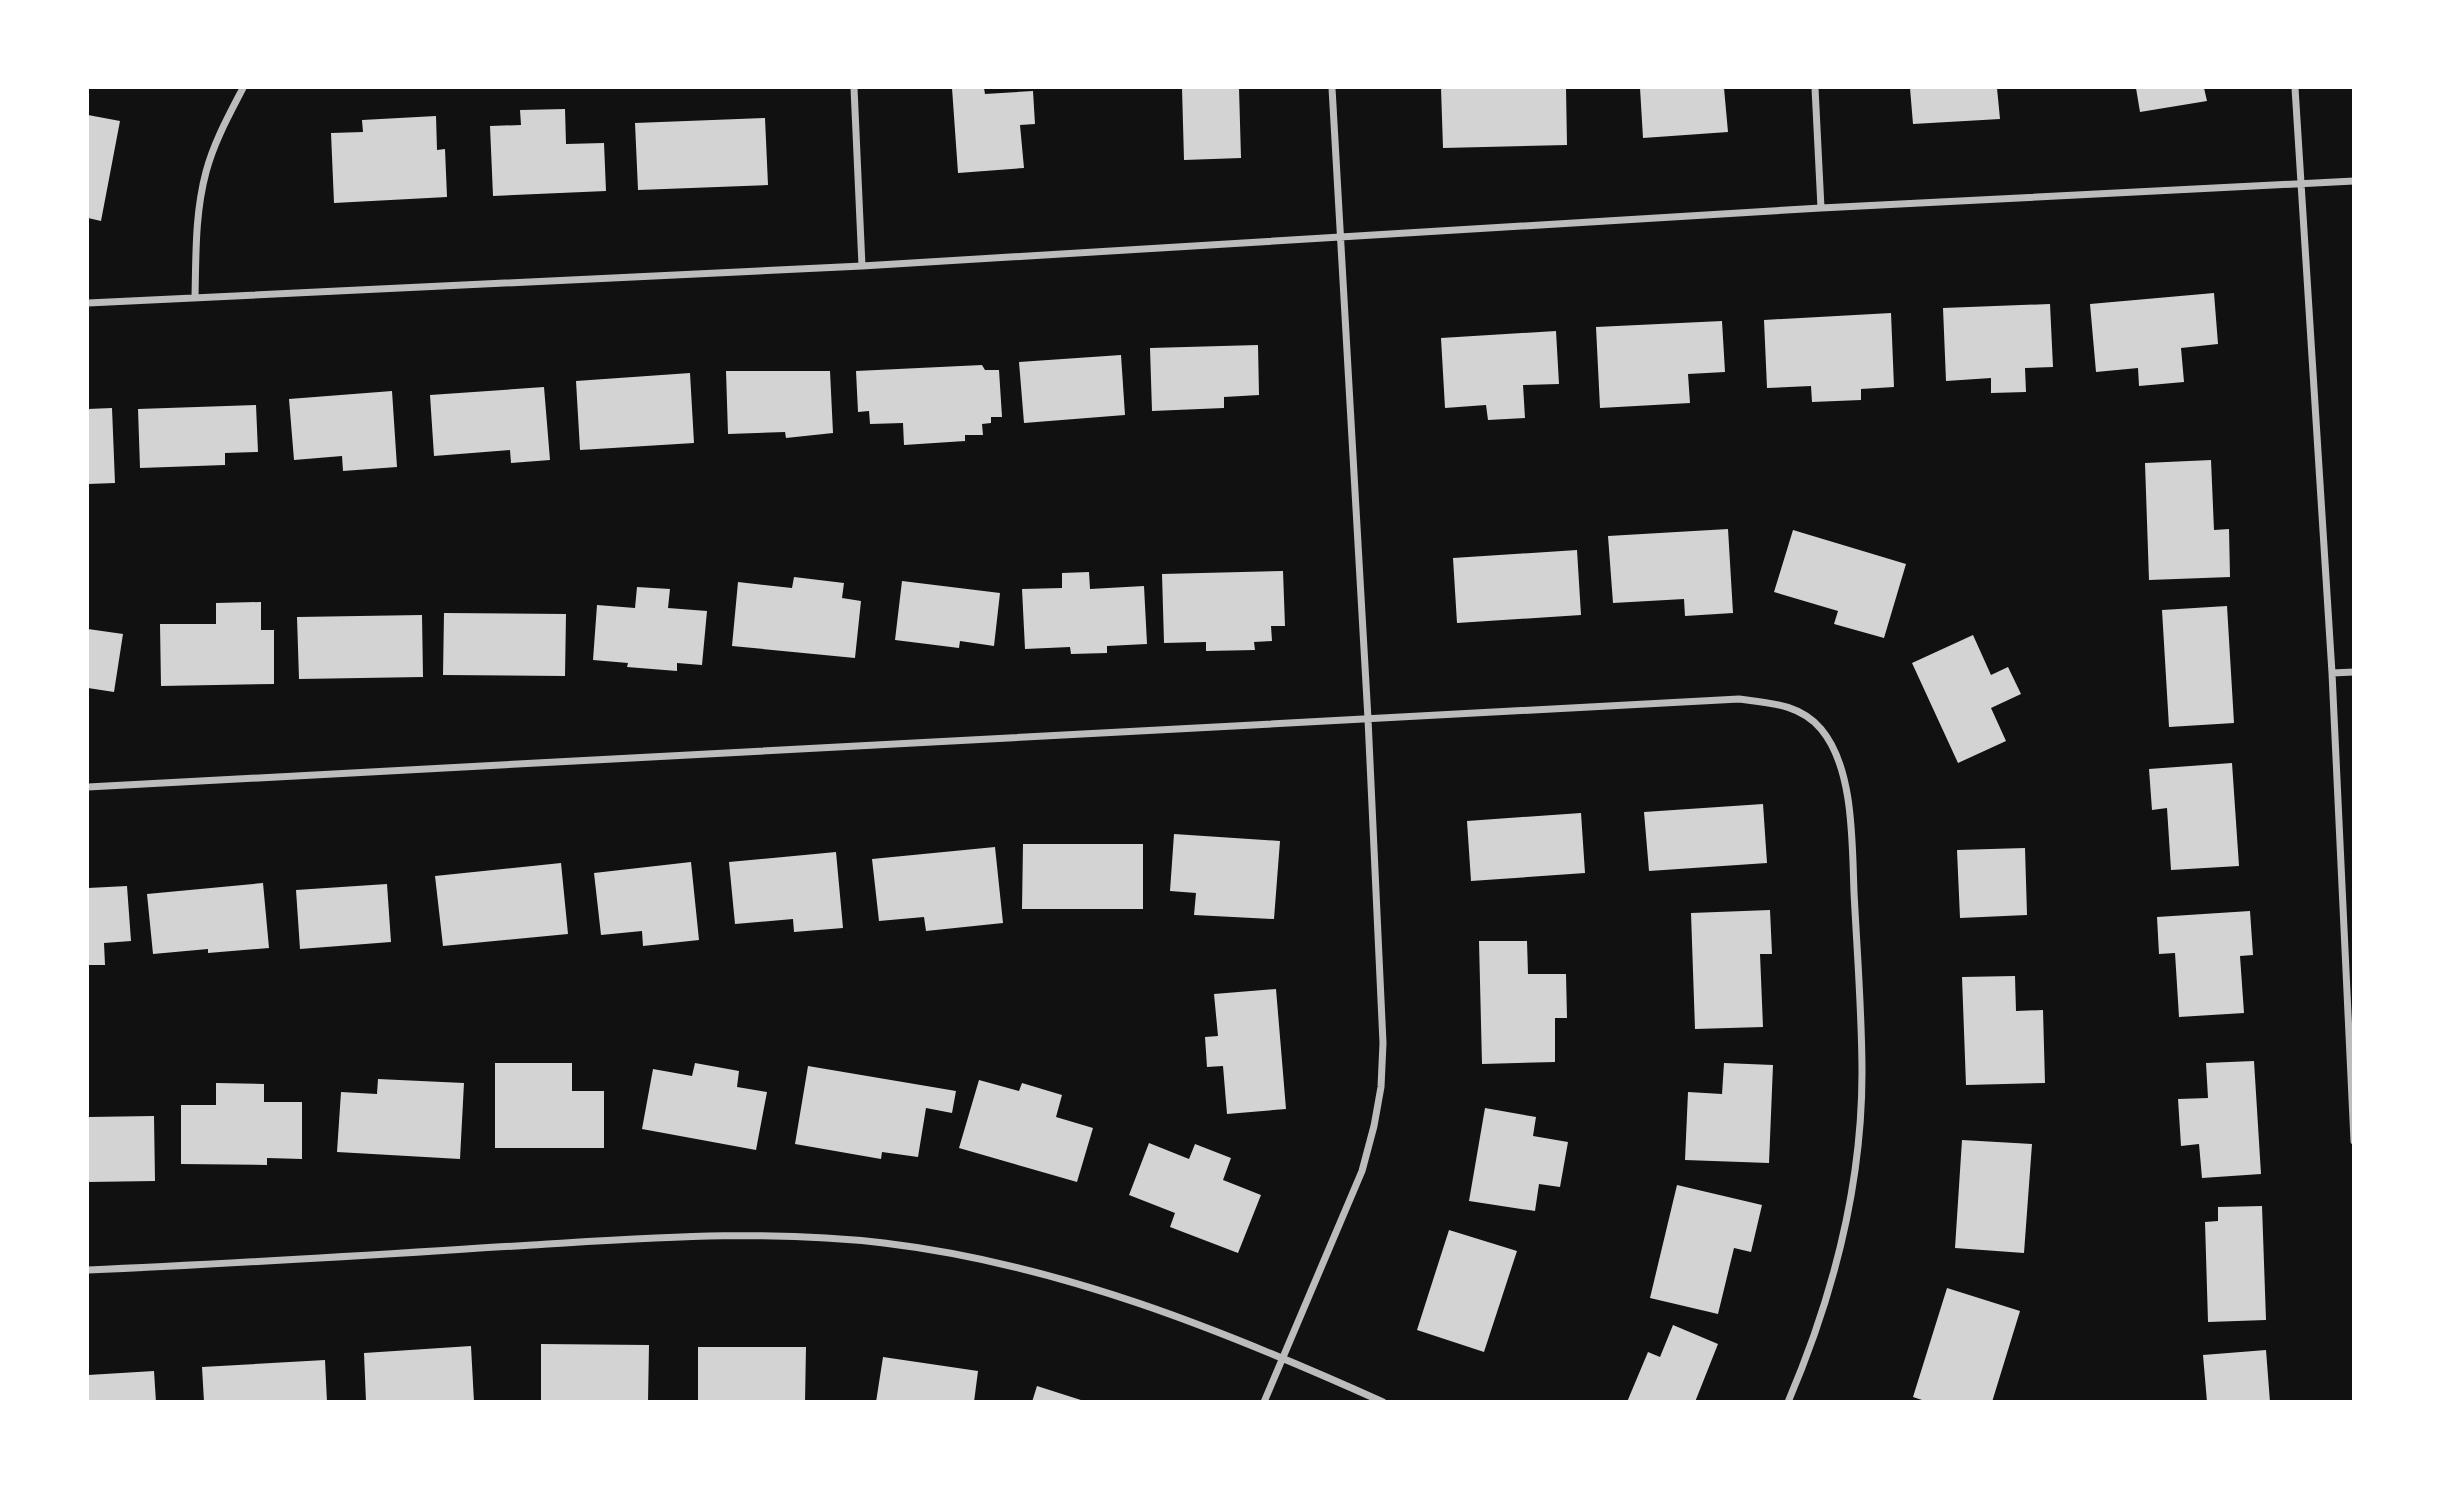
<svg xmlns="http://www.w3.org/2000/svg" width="2441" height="1489" viewBox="0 0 2441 1489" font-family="Mulish,sans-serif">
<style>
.building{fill:#d3d3d3}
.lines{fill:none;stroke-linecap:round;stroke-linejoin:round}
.minor{stroke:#bcbcbc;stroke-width:7}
</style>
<rect width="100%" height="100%" fill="#111"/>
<!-- building -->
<path class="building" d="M952,88H984L985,94L1033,91L1035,124L1020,125L1024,168L958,173Z
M1182,88H1239L1241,158L1184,160Z
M1441,88H1566L1567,145L1443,148Z
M1640,88H1724L1728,132L1643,138Z
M1910,88H1997L2000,119L1913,124Z
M2136,88H2204L2207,101L2140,112Z
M565,109L566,144L604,143L606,191L493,196L490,126L521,125L520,110Z
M88,115L120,121L101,221L88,218Z
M436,116L437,150L445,149L447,197L334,203L331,133L363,132L362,120Z
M765,118L768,185L638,190L635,123Z
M2214,293L2218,344L2181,348L2184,382L2139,386L2138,368L2096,372L2090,304Z
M2050,304L2053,367L2025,368L2026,392L1991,393V378L1946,381L1943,308Z
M1891,313L1894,387L1861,389V400L1812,402L1811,386L1767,388L1764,320Z
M1722,321L1725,372L1688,374L1690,403L1600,408L1596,327Z
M1556,331L1559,384L1523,385L1525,418L1488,420L1486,405L1445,408L1441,338Z
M1258,345L1259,395L1224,397V408L1152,411L1150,348Z
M1121,355L1125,415L1024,423L1019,362Z
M982,365L985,370H999L1002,417H991V423L982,424L983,435H965V441L904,445L903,423L870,424L869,411L858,412L856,371Z
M726,371H830L833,433L786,438L785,432L728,434Z
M690,373L694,443L580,450L576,381Z
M544,387L550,460L511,463L510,450L434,456L430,395Z
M392,391L397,467L343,471L342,456L294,460L289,399Z
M256,405L258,452L225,453V465L140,468L138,409Z
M112,408L115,483L88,484V409Z
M2211,460L2214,530L2229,529L2230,577L2149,580L2145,463Z
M1728,529L1733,613L1685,616L1684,599L1613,603L1608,536Z
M1793,530L1906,564L1884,638L1834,624L1838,611L1774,592Z
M1577,550L1581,615L1457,623L1453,558Z
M1283,571L1285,626H1271L1272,641L1254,642L1255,650L1206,651V642L1164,643L1162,574Z
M1089,572L1090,589L1144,586L1147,644L1107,646V653L1071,654L1070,647L1025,649L1022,589L1062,588V573Z
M794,577L844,583L842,598L861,601L855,658L732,646L738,582L792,588Z
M902,581L1000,593L994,646L960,641L959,648L895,640Z
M637,587L670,589L668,608L707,611L702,665L677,663V671L627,667L628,663L593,660L597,605L635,608Z
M261,602V630H274V684L161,686L160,624H216V603Z
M2227,606L2234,723L2169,727L2162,610Z
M444,613L566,614L565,676L443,675Z
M422,615L423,677L299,679L297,617Z
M88,629L123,634L114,692L88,688Z
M1973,635L1991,675L2008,667L2021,694L1991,708L2006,741L1958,763L1912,663Z
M2232,763L2239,866L2171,870L2167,808L2152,810L2149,769Z
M1763,804L1767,863L1649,871L1644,812Z
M1581,813L1585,873L1471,881L1467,821Z
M1174,834L1280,841L1274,919L1194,915L1196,893L1170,891Z
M1023,844H1143V909H1022Z
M995,847L1003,923L926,931L924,917L879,921L872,859Z
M2025,848L2027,915L1960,918L1957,850Z
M836,852L843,928L794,932L793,919L735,924L729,862Z
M691,862L699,940L643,946L642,931L601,935L594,873Z
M561,863L568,934L443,946L435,876Z
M263,883L269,948L208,953V949L153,954L147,894Z
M387,884L391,942L300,949L296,890Z
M127,886L131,941L104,943L105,965H88V888Z
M1770,910L1772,954H1760L1763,1027L1695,1029L1691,913Z
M2250,911L2253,955L2240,956L2244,1013L2179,1017L2175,953L2159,954L2157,917Z
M1479,941H1527L1528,974H1566L1567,1018H1555V1062L1482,1064Z
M2015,976L2016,1011L2043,1010L2045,1083L1966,1085L1962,977Z
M1276,989L1286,1109L1227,1114L1223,1066L1207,1067L1205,1037L1218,1036L1214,994Z
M2254,1061L2261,1174L2202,1178L2199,1144L2181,1146L2178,1099L2208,1098L2206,1063Z
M495,1063H572V1091H604V1148H495Z
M695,1063L739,1071L737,1087L767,1092L756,1150L642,1129L653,1069L692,1076Z
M1724,1063L1773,1065L1769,1163L1685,1160L1688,1092L1722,1094Z
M808,1066L956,1091L952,1113L926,1108L918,1157L882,1152L881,1159L795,1144Z
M378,1079L464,1083L460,1159L337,1152L341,1092L377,1094Z
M979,1080L1019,1091L1022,1083L1062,1095L1056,1117L1093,1128L1077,1182L959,1148Z
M216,1083L264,1084V1102H302V1159L267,1158V1165L181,1164V1105H216Z
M1485,1108L1536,1117L1533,1136L1568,1142L1560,1187L1539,1184L1535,1211L1469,1201Z
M154,1116L155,1181L88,1182V1117Z
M1962,1140L2032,1144L2024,1253L1955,1248Z
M1149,1143L1189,1159L1195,1144L1231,1158L1223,1180L1261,1195L1238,1253L1170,1227L1175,1213L1129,1195Z
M1677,1185L1762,1205L1751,1252L1734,1248L1718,1314L1650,1298Z
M2262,1206L2266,1320L2208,1322L2205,1222L2218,1221V1207Z
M1449,1230L1517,1251L1484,1352L1417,1330Z
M1947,1288L2020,1311L1992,1402H1928L1913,1397Z
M1673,1325L1718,1344L1695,1402H1627L1648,1352L1660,1357Z
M541,1344L649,1345L648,1402H541Z
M471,1346L474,1402H366L364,1353Z
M698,1347H806L805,1402H698Z
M2266,1350L2270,1402H2207L2203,1355Z
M883,1357L978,1371L974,1402H876Z
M325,1360L327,1402H204L202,1367Z
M154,1371L156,1402H88V1375Z
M1037,1386L1084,1401V1402H1032Z"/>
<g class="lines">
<!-- minor -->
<path class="minor" d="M854,88L862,266
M1815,88L1821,208
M2295,88L2332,673L2354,1141
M195,297C196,255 195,213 206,172C214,142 229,115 243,88
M88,303L862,266L1821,208L2354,181
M2332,673L2354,672
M88,787L1739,699C1770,703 1800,704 1821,729C1854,768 1852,843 1854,892C1857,952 1862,1013 1862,1073C1862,1185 1832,1299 1788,1402
M88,1270C236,1264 384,1254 532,1245C650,1238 767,1229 884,1243C1059,1264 1223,1330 1383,1402
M1264,1402L1362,1171L1374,1126L1381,1087L1383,1043L1368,719L1332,88"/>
</g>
<!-- border -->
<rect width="2441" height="1489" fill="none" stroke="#ffffff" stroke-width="178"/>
</svg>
